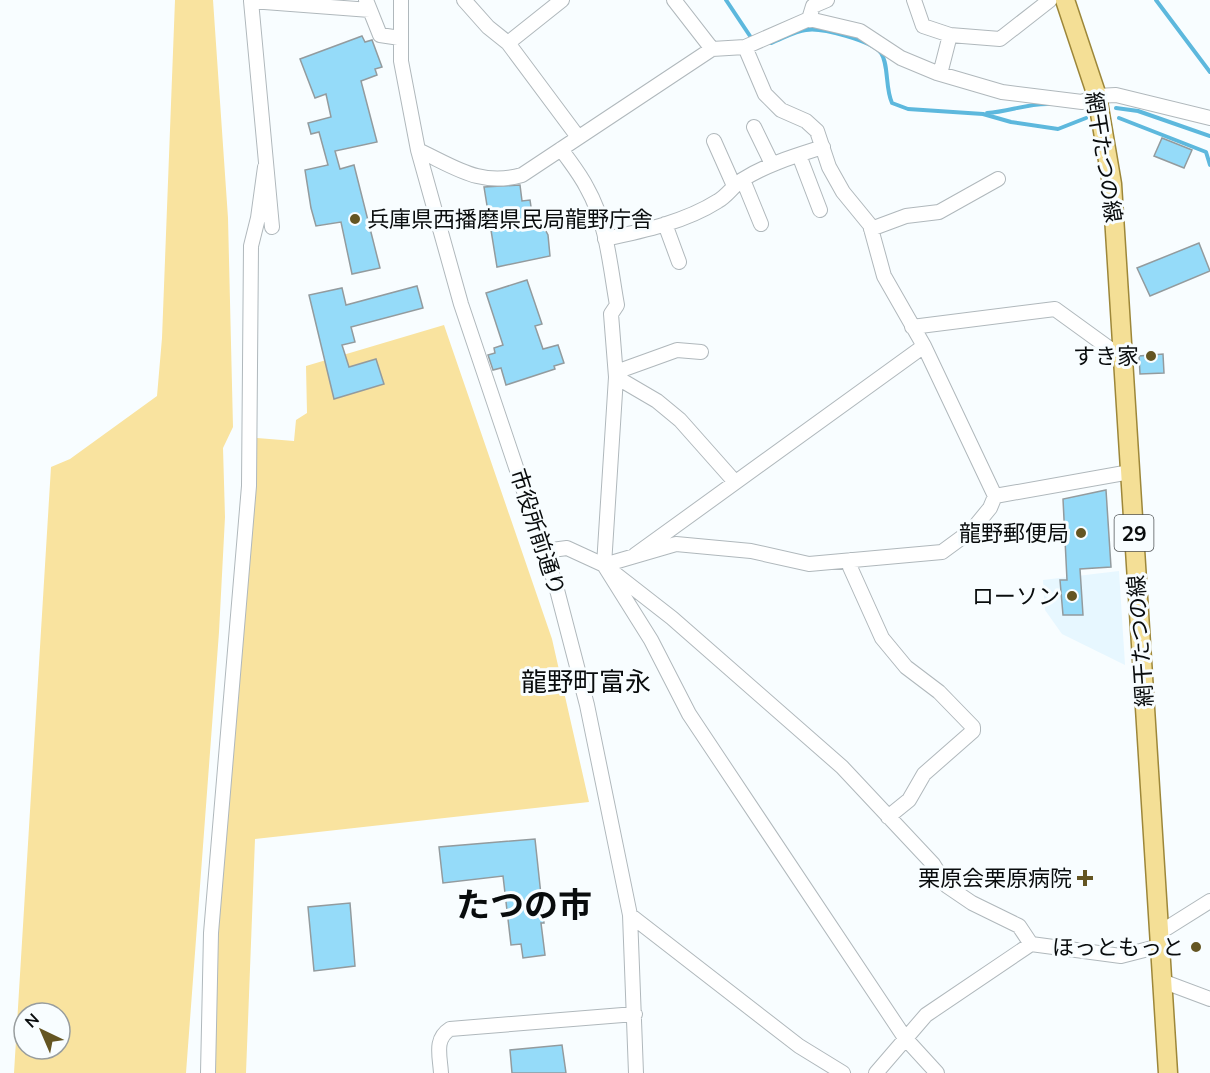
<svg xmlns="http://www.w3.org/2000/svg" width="1210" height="1073" viewBox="0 0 1210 1073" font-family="Mulish,'Noto Sans JP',sans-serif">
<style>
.built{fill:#e7f7ff}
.green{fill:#f9e39f;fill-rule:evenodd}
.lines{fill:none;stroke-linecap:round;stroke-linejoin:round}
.stream{stroke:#5db8dd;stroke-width:4}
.building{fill:#95dbf9;stroke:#939b9e;stroke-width:1.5}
.minor-casing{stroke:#b0b8bc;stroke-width:16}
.major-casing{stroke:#9d8739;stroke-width:21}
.minor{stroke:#fff;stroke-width:14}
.major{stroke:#f4df96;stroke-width:18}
.poi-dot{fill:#645522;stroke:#f8fdff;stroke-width:2}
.labels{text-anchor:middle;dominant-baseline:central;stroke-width:6;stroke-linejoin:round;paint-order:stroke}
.shield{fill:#f8fdff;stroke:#515456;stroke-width:1.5}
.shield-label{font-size:21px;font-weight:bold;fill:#090c0d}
.street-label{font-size:22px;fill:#090c0d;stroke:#f8fdff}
.poi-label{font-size:22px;fill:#090c0d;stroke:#f8fdff;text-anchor:end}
.quarter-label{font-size:26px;fill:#090c0d;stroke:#f8fdff}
.town-label{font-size:34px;font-weight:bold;fill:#090c0d;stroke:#f8fdff}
</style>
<rect width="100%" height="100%" fill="#f8fdff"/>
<!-- built -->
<path class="built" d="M1119,571L1125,665L1062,634L1045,610L1044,597L1043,580Z"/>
<!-- green -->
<path class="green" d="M175,0H213L228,218L233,427L223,448L225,517L219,632L186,1073H14L51,467L70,459L157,396L162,338ZM24,1013H60V1049H24Z
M444,325L552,639L589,802L255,839L246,1073H213L218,923L257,438L294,441L296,420L307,413L306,366Z"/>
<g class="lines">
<!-- stream -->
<path class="stream" d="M726,0L750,36
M1156,0L1210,72
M771,43C782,39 795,31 806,30C821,27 872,41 881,53C889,65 885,88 892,103L908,109L983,114L1011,122L1058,129L1086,118
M1116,108L1138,111L1210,136
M987,113C1009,112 1027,103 1050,104
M1119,118L1206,152L1210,165"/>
</g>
<!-- building -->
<path class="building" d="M362,36L365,42L372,40L382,67L375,69L377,75L361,81L377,142L335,151L340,169L354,165L380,268L352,274L341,222L316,226L311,208L305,170L328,165L319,132L311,134L308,123L331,117L326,94L315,98L300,59Z
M1162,138L1192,150L1184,168L1154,156Z
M520,185L522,201L530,200L533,220H540L548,235L550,256L497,267L484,187Z
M1199,243L1210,271L1150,296L1137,268Z
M527,280L542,324L535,326L543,349L558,345L564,363L554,366L555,369L506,385L501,368L493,370L488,355L495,353L494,348L503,345L486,293Z
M417,286L423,308L351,327L355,342L342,345L349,367L376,359L384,384L334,399L309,295L342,288L346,305Z
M1163,354L1164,373L1140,374L1139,356Z
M1106,490L1111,567L1080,569L1083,615H1063L1060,580H1067L1063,499Z
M535,839L544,923H541L545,955L523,958L521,944L511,945L503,876L443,883L439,847Z
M350,903L355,966L314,971L308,907Z
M562,1045L566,1073H512L510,1050Z"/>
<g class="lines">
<!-- minor casing -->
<g class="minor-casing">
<path id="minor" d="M366,0L380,35L400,38
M401,0V61L418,150L461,304L556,586L587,705L630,915L636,1073
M464,0L488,27L508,43L578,137
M674,0L712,49
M914,0L923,26L950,35L1000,39L1050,0
M809,19L813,6L827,0
M508,43L562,0
M940,74L950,35
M754,127L772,164
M714,141L734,186
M561,149C570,162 580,174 587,188C607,223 610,266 617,305L611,314L616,377L604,565L651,640L689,714L905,1038L937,1073
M418,150C455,167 480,187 522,175L712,49L745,47L809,19L860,31L901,58L937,73L1002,92L1082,102L1097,96L1116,95L1210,118
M799,155L820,210
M743,180L761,224
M665,224L679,262
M272,227L251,1L370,10
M871,229L906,216L939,212L998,179
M605,239C643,231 685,222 718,201C727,196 733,186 742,180C767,164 795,156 823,147
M912,327L1055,309L1124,359
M924,346L995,496
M616,372L677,350L701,352
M616,377L657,401L680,420L735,482
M544,551L567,548L604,565L672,618L842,767L933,864L947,886L972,903L1019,926L1031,944L1121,956L1160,946
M635,555L924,346L884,276L870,225L843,192L829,167L817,131L806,121L781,110L765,94L745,47
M851,560L850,567L882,638L906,667L939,692L973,727V731L924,774L909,800L888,817
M604,565L676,544L751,551L809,564L942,552L972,530L990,508L995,496L1130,472
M630,915L799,1046L843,1073
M1159,933L1210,901
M1162,981L1210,999
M208,1073L211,933L249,486L251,246L258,218L265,167
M441,1073C440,1056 434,1039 450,1029L635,1014
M876,1073L926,1015L1031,944"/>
</g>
<!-- major casing -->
<g class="major-casing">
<path id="major" d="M1065,0L1097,96L1112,184L1168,1073"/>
</g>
<!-- minor -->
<use href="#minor" class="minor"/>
<!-- major -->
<use href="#major" class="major"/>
</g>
<!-- markers -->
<g class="poi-dot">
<circle cx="355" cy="219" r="6"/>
<circle cx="1151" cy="356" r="6"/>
<circle cx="1081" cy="533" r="6"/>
<circle cx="1072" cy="596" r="6"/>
<path d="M1082 869h6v6h6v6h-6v6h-6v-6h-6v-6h6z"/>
<circle cx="1196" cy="947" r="6"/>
</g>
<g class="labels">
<!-- shield labels -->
<rect class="shield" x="1114.5" y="515" width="39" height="36" rx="4.5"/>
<g class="shield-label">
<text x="1134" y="533">29</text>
</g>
<!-- street labels -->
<g class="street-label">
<text transform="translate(1104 157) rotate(81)">網干たつの線</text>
<text transform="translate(538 532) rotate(72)">市役所前通り</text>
<text transform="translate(1140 641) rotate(-94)">網干たつの線</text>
</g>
<!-- poi labels -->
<g class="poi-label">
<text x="367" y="219" text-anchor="start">兵庫県西播磨県民局龍野庁舎</text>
<text x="1139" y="356">すき家</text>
<text x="1069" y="533">龍野郵便局</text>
<text x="1060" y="596">ローソン</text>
<text x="1072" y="878">栗原会栗原病院</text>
<text x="1184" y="947">ほっともっと</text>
</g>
<!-- quarter labels -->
<g class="quarter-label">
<text x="586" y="681">龍野町富永</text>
</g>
<!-- town labels -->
<g class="town-label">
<text x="524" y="904">たつの市</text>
</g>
</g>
<!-- north arrow -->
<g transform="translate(42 1031) rotate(316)"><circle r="28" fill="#f8fdff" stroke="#989d9e" stroke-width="1.5"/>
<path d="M0-4.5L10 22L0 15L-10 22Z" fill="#645522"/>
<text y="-9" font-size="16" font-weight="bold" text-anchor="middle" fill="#090c0d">N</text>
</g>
</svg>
